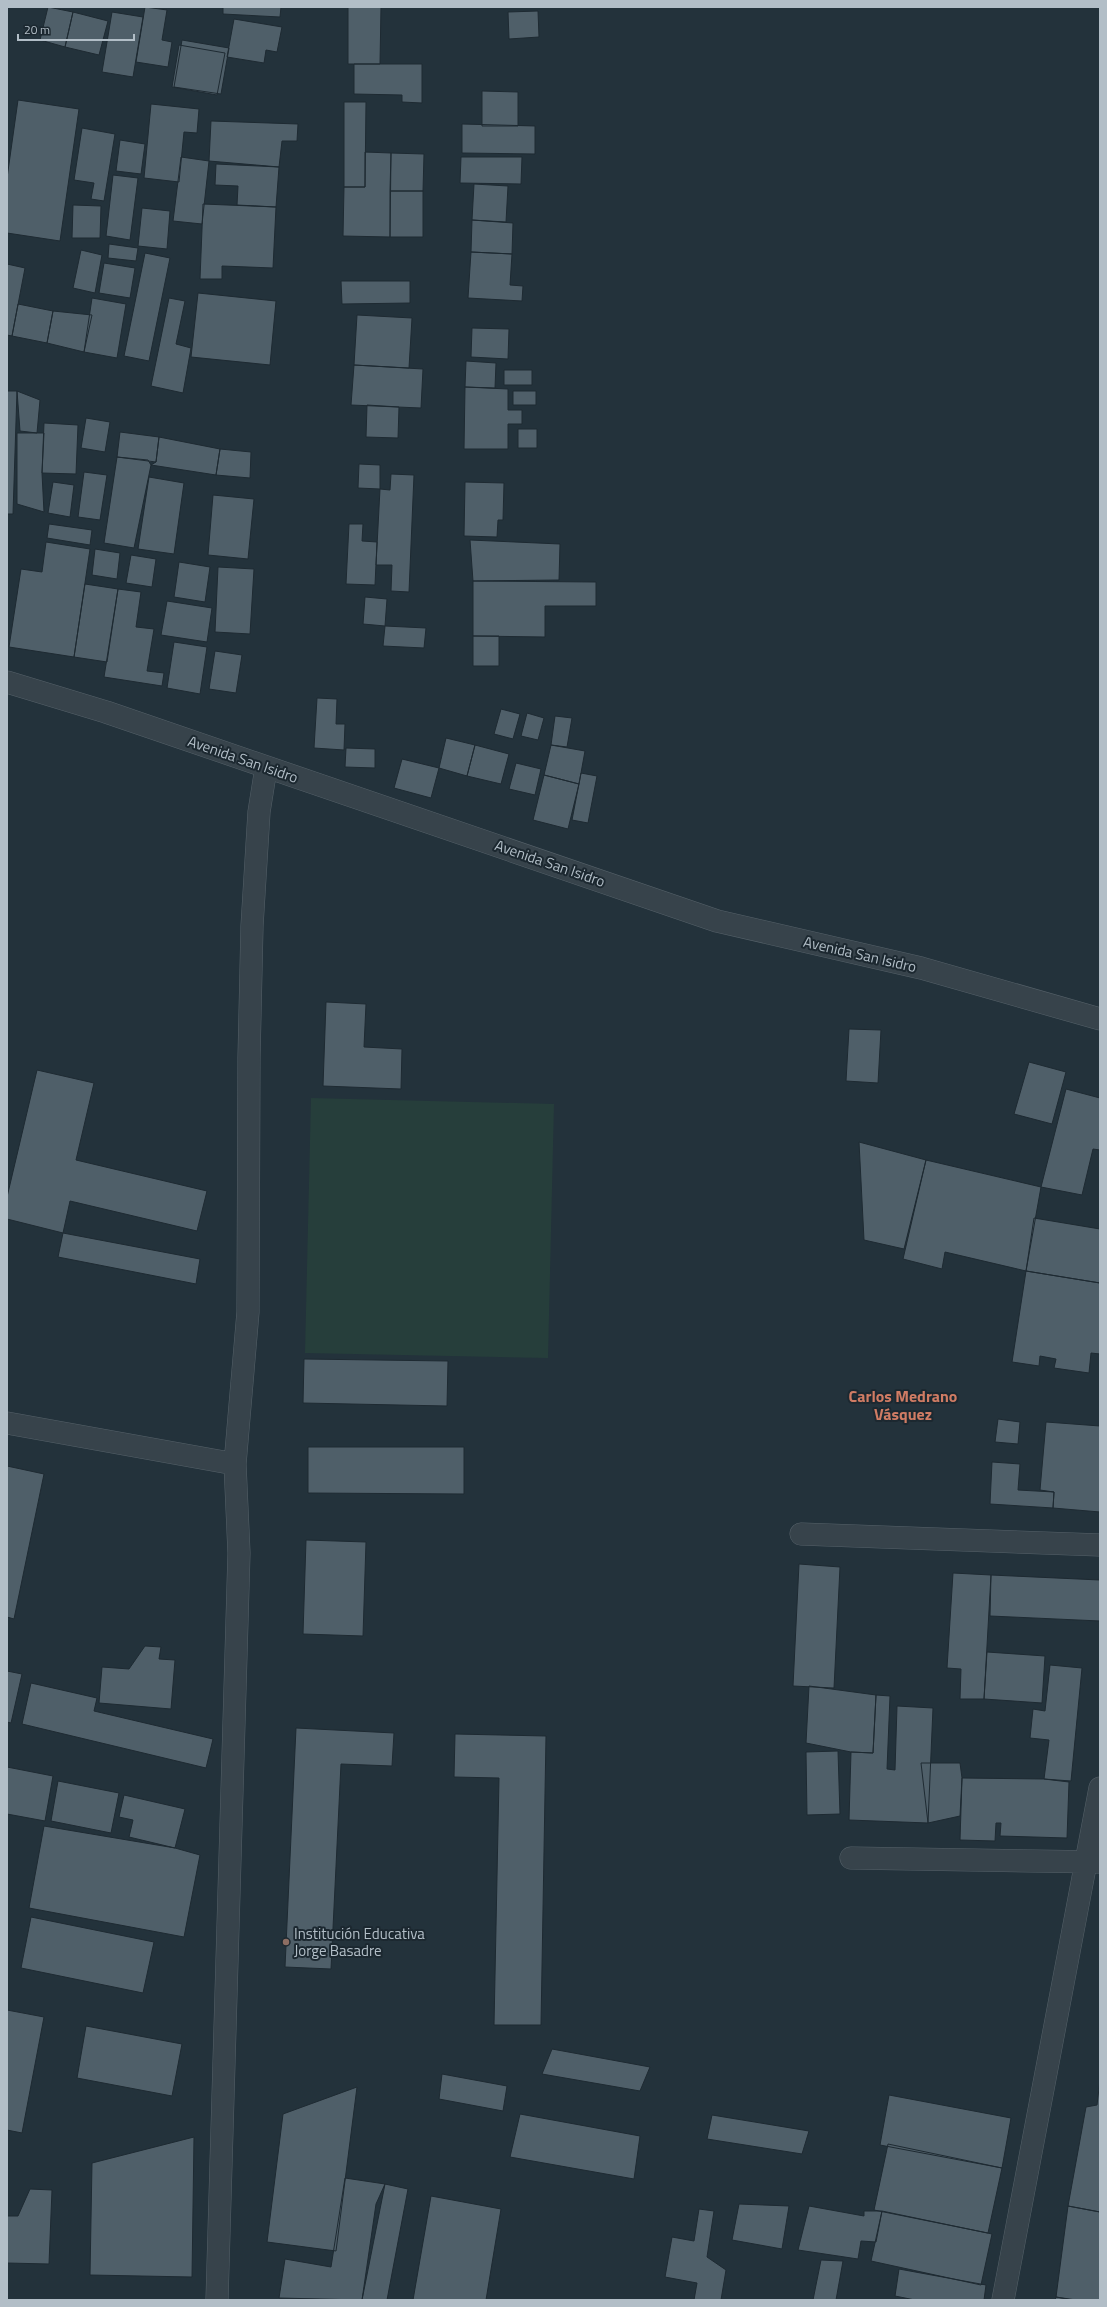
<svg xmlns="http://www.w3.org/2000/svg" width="1107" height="2307" viewBox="0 0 1107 2307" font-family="'Titillium Web',sans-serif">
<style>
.green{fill:#263e3b}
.building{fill:#4f5f69;stroke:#1e2a32}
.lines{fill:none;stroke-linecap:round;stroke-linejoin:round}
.street-casing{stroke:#556169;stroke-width:23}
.street{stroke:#37434b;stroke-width:22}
.education-dot{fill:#8d6e63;stroke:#1c2830;stroke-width:1.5}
.labels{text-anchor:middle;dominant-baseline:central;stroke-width:4;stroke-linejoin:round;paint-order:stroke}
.street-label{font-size:15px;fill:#b2bec7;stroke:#1c2830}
.poi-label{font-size:15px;fill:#b2bec7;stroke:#1c2830;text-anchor:start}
.neighbourhood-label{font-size:16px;font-weight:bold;fill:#d07c64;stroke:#1c2830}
</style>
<rect width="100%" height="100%" fill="#23323b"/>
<!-- green -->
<path class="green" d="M311,1098L554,1104L548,1358L305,1353Z"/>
<!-- building -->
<path class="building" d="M48,7L73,12L65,47L40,40Z
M145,7L167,10L162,40L172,42L168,67L136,62Z
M223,7H281L280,17L223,14Z
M348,7H381L380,64H348Z
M538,11L539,37L509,39L508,12Z
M73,12L108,21L99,55L65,47Z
M112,12L143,17L133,77L102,72Z
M234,19L282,27L277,52L266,50L264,63L227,57Z
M182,40L229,48L221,94L174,87Z
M179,45L225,53L217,95L172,87Z
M354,64H422V103L402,102V95L354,94Z
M482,91L518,92V126H482Z
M18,100L79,109L60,241L7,233V178Z
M344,102H366L365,187H344Z
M151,104L199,109L197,133L184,132L179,182L144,178Z
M211,121L298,124L297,141H282L279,167L209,161Z
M462,124L535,126V154L462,153Z
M82,128L115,134L104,201L91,199L94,183L74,180Z
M120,140L145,144L141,174L116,171Z
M365,152L391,153L390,237L343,236L344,187H365Z
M391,153L424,154L423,191H390Z
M181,157L209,161L202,224L173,221Z
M461,157H522L521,184L460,183Z
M216,164L279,167L276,207L237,205L238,186L215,185Z
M113,175L138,178L130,240L106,236Z
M474,184L508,186L506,222L472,220Z
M390,191H423V237H390Z
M203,204L276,207L273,268L222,266V279H200Z
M73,205L101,206L100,238H72Z
M142,208L170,211L167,249L138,246Z
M472,220L513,223L512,254L471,252Z
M109,244L138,248L136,261L108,258Z
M81,250L102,255L95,293L73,288Z
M471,252L512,254L510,285L523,286L522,301L468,298Z
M145,253L170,258L149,361L124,356Z
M104,263L135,268L130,298L99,293Z
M7,264L25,268L12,336L7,335Z
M341,281H410V303L342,304Z
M198,293L276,301L270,365L191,357Z
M92,298L126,304L117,358L84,352Z
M169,298L185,301L176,344L191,348L183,393L151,386Z
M18,304L53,311L47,343L12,336Z
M53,311L92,315L84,352L47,343Z
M357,315L412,318L409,368L354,365Z
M472,328L509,329L508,359L471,357Z
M466,361L496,363L495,388L465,387Z
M354,365L423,369L421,408L351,405Z
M504,370H532V385H504Z
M465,387L508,389V410H522V424H508V449H464Z
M7,391H17L13,514H7Z
M17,391L40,400L37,433L20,431Z
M513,391H536V405H513Z
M367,405L399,407L398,438L366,437Z
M86,418L110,422L105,452L81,448Z
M44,423L78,425L76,474L42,473Z
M518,429H537V448H518Z
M120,432L159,437L156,462L117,457Z
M17,433H44L42,473L44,512L17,504Z
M159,437L220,449L216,475L151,465L156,462Z
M220,449L251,452L250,478L216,475Z
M117,457L148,460L151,465L134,548L104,543Z
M359,464L380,465V489L358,488Z
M84,472L107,475L100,520L78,517Z
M391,474L414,475L409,592L391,591L392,565H376L380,489L390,490Z
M149,477L184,483L174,554L138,549Z
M53,482L74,485L70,517L48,513Z
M465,482L504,483L503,520H498L497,537L464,536Z
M213,495L254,499L248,559L208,555Z
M49,524L92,530L90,545L47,538Z
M349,524H363L362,541L377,542L375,585L346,584Z
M470,540L560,544L559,580L473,581Z
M46,542L90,549L74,657L9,647L21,569L42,572Z
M95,549L120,553L117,579L92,575Z
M131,555L156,559L152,587L126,583Z
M179,562L210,567L205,602L174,597Z
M218,567L254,569L250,634L215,632Z
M473,581L596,582V606H545V637L473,636Z
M85,584L118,589L107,662L74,657Z
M118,589L141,592L136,627L154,629L147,671L164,673L162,686L104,677Z
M365,597L387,599L385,626L363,624Z
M167,601L212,608L207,642L161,635Z
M385,626L426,628L424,648L383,646Z
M473,636H499V666H473Z
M174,642L207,647L200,694L167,688Z
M215,651L242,655L236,693L209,689Z
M317,698L337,699L336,724H345L344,750L314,748Z
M501,709L520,714L513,739L494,734Z
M527,713L544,718L538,740L521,736Z
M555,716L572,718L567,747L551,745Z
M446,738L475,745L467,776L439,768Z
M475,745L509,754L501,784L467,776Z
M551,745L585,751L579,784L544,775Z
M346,748L375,749V768L345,767Z
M402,759L439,768L431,798L394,788Z
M516,763L541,769L535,795L509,789Z
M581,773L597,776L588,823L572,820Z
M544,775L579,784L568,829L533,820Z
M326,1002L366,1004L364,1047L402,1049L401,1089L323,1086Z
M849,1029L881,1030L878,1083L846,1081Z
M1029,1062L1066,1072L1052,1124L1014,1114Z
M37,1070L94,1083L76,1160L207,1191L197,1231L70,1201L63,1233L7,1219V1197Z
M1066,1089L1100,1098V1150L1093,1149L1082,1195L1041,1187Z
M859,1142L926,1160L904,1249L864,1240Z
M926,1160L1041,1187L1026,1271L945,1252L942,1269L903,1259Z
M1034,1218L1100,1229V1283L1026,1271Z
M63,1233L200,1259L196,1284L58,1257Z
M1026,1271L1100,1283V1354L1091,1353L1089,1373L1054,1368L1056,1359L1040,1356L1039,1366L1012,1362Z
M304,1359L448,1361L447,1406L303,1403Z
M998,1419L1020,1422L1018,1444L995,1442Z
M1046,1422L1100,1426V1512L1053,1508L1054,1492L1040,1490Z
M308,1447H464V1494L308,1493Z
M992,1462L1020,1464L1018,1490L1054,1492L1053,1508L990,1504Z
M7,1466L44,1474L14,1619L7,1617Z
M306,1540L366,1542L363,1636L303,1634Z
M799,1564L840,1567L834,1688L793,1686Z
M953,1573L991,1575L984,1699H960L961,1669L947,1668Z
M991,1575L1100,1580V1621L990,1616Z
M145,1646L161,1647L159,1659L175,1660L171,1709L99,1703L102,1667L129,1669Z
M987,1652L1045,1656L1042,1703L984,1699Z
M1050,1665L1082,1668L1071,1781L1044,1779L1049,1740L1030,1738L1033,1709L1045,1711Z
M7,1671L22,1674L11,1723L7,1722Z
M31,1683L97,1698L94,1711L213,1739L206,1768L22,1724Z
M809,1686L876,1695L873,1753L851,1752L806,1743Z
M876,1695L890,1696L887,1769L895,1770L897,1706L933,1708L928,1823L849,1820L851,1752L873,1753Z
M296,1728L394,1733L392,1766L341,1764L331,1969L285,1967Z
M455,1734L546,1736L541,2025H494L499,1778L454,1777Z
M838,1751L840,1814L807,1815L806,1752Z
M921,1763H960L962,1778L960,1816L928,1823Z
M7,1767L53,1776L45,1821L7,1814Z
M962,1778L1044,1779L1069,1782L1067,1838L1000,1836L1001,1823H996L995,1841L960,1840Z
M58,1781L119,1793L111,1833L51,1821Z
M124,1795L185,1809L175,1848L129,1837L133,1820L119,1817Z
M44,1826L175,1848L200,1855L184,1937L29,1908Z
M31,1917L154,1942L143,1993L21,1968Z
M7,2010L44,2017L22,2133L7,2130Z
M86,2026L182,2044L172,2096L77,2078Z
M552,2049L650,2067L640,2091L542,2074Z
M442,2074L507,2086L503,2111L439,2099Z
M1100,2080V2212L1068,2206L1086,2107L1097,2105Z
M357,2087L336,2251L267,2242L283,2114Z
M889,2095L1011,2118L1002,2168L880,2145Z
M520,2114L640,2136L634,2179L510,2157Z
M712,2115L809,2131L802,2154L707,2139Z
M194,2137L192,2277L90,2275L92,2163Z
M888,2144L1002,2168L988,2233L874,2210Z
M345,2178L385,2184L376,2204L362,2300L279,2298L285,2259L331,2267Z
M385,2184L408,2189L387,2300H362Z
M30,2189L52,2190L49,2264L7,2263V2216H18Z
M431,2196L501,2209L486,2300H413Z
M739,2204L789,2206L782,2249L732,2240Z
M809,2206L864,2216V2211H882L876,2242L861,2241L858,2259L798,2250Z
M1068,2206L1100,2212V2300H1072L1056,2297Z
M699,2209L714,2211L707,2257L726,2270L721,2300H694L697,2283L665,2277L672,2237L694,2241Z
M882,2211L992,2234L981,2285L871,2261Z
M821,2260L843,2261L836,2300H813Z
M899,2269L986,2285L984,2300H915L895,2296Z
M1056,2297L1076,2300H1055Z"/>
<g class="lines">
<!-- street casing -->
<g class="street-casing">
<path id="street" d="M7,682L106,712L717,921L921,968L1100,1019
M7,1423L235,1464
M801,1534L1100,1545
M851,1858L1100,1862
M217,2300L239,1553L235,1464L248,1312L249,1058L252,926L259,812L266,768
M1003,2300L1100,1788"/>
</g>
<!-- street -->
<use href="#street" class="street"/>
</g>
<!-- markers -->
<circle class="education-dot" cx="286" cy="1942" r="4"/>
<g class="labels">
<!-- street labels -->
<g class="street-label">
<text transform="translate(243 759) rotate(19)">Avenida San Isidro</text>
<text transform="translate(550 863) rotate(19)">Avenida San Isidro</text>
<text transform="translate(860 954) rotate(13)">Avenida San Isidro</text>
</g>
<!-- poi labels -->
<g class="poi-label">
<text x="294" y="1933">Institución Educativa<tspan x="294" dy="17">Jorge Basadre</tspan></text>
</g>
<!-- neighbourhood labels -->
<g class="neighbourhood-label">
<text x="903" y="1396">Carlos Medrano<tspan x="903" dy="18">Vásquez</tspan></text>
</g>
</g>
<!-- border -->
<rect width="1107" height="2307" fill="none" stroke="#b2bec7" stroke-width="16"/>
<!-- scale -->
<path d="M18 34v6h116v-6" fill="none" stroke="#b2bec7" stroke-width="2"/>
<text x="24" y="34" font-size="12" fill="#b2bec7" stroke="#1c2830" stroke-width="3" paint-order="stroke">20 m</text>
</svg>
